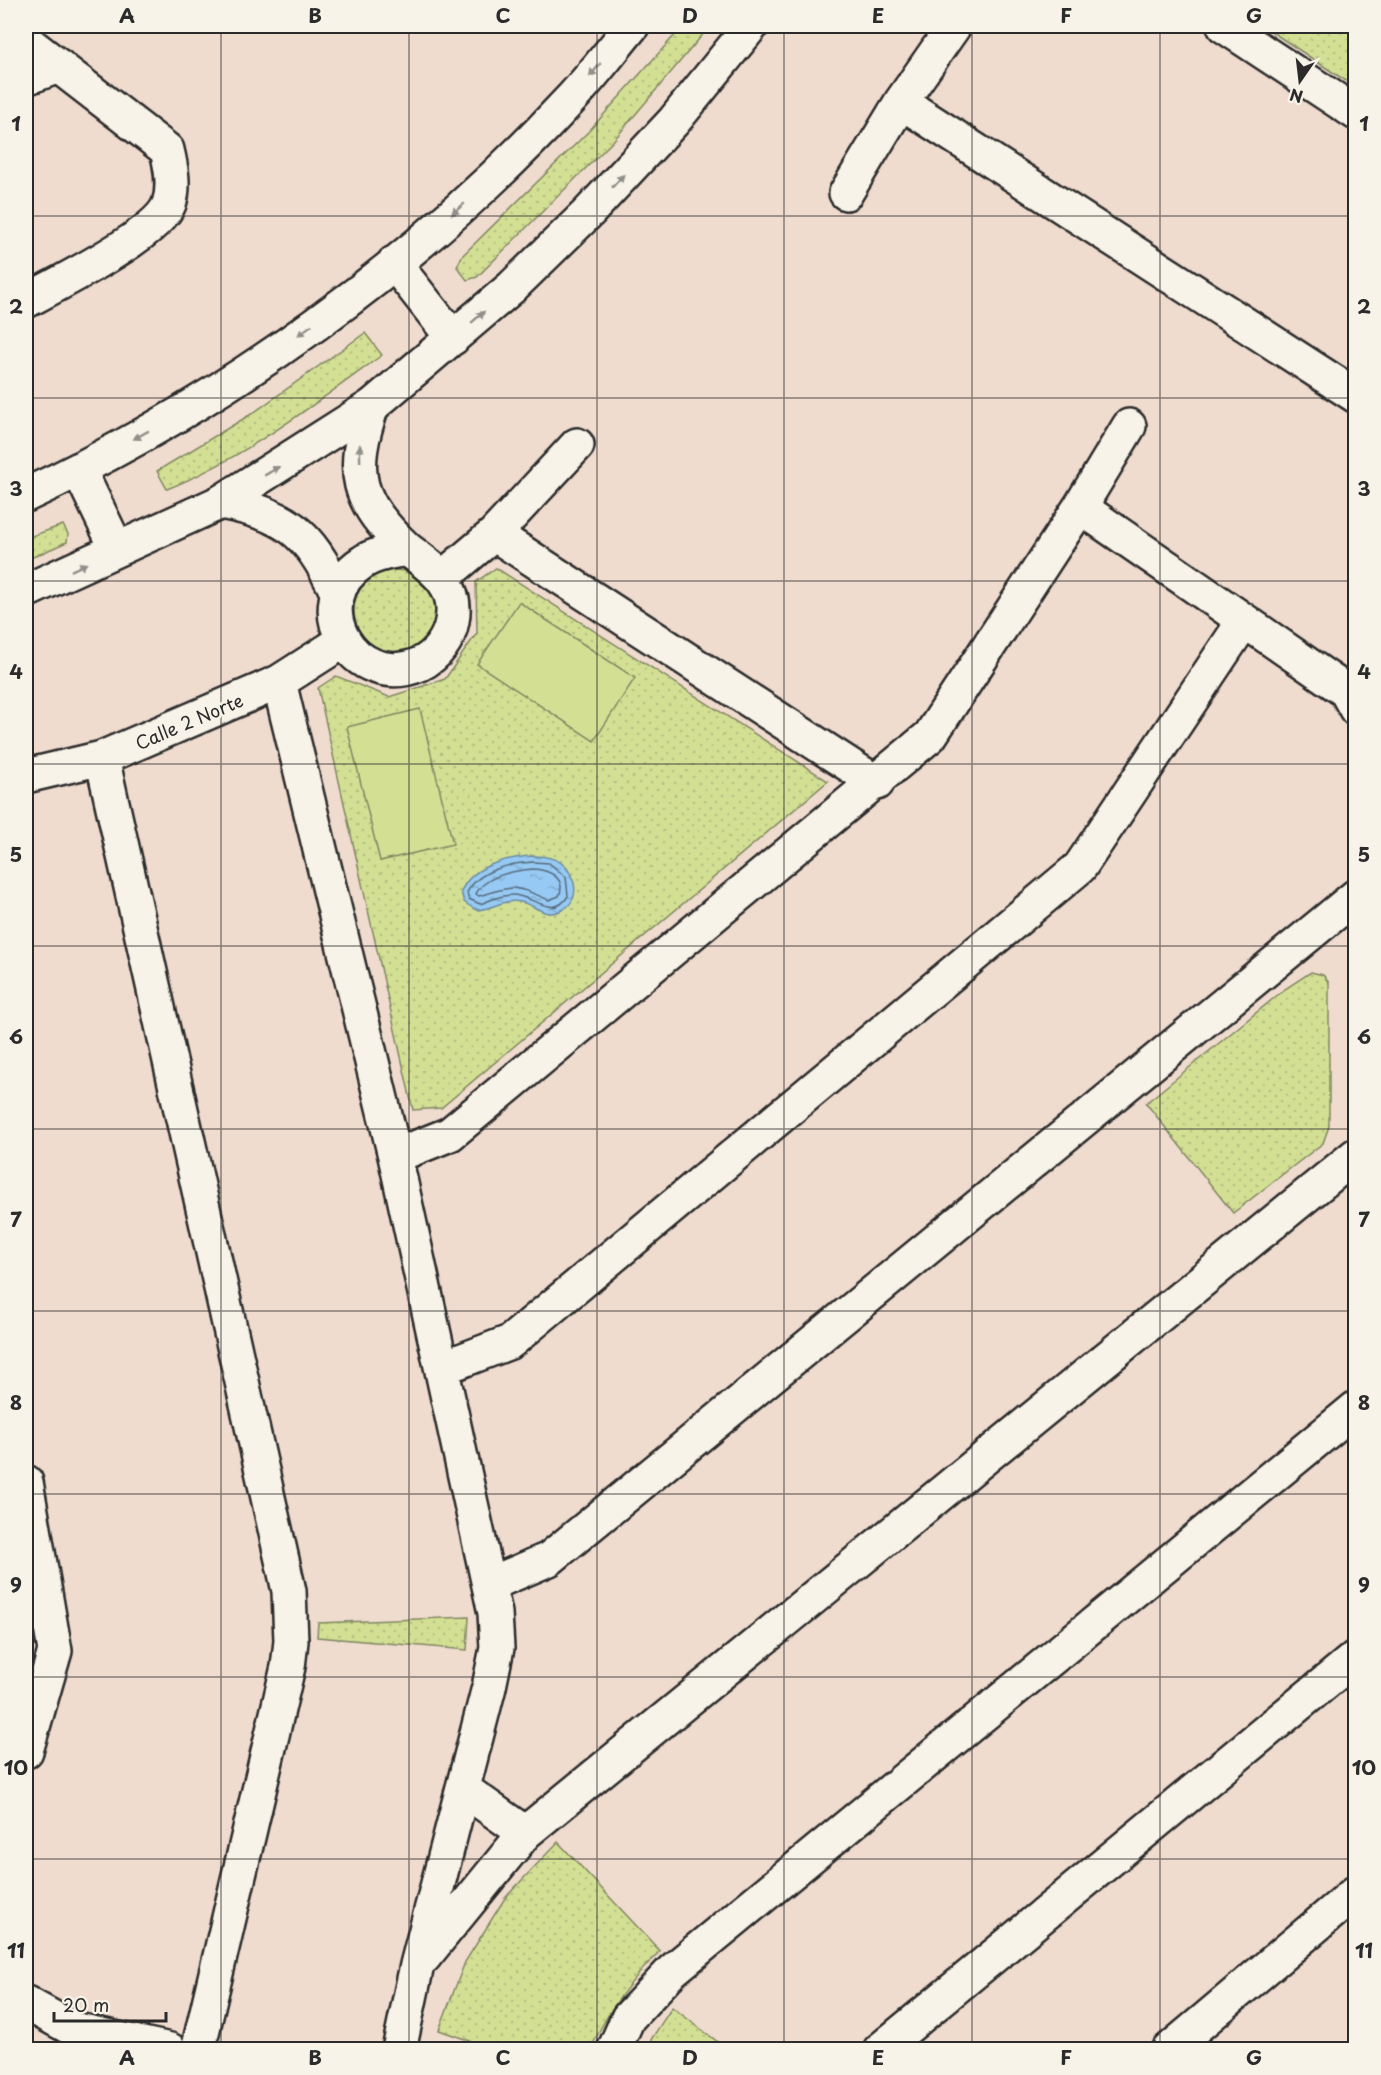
<svg xmlns="http://www.w3.org/2000/svg" width="1381" height="2075" viewBox="0 0 1381 2075" font-family="'Playpen Sans',sans-serif">
<style>
.green{fill:url(#green-dots);stroke:#7f8660;stroke-width:1.5}
.pitch{fill:#d3e094;stroke:#7f8660;stroke-width:1.5}
.water{fill:url(#water-ripples);stroke:#6b8aa3;stroke-width:1.5}
.lines{fill:none;stroke-linecap:round;stroke-linejoin:round}
.shore{stroke:#566a7b;stroke-width:1.5}
.minor-casing{stroke:#2b2b2b;stroke-width:38}
.tertiary-casing{stroke:#2b2b2b;stroke-width:38}
.minor{stroke:#f7f3e8;stroke-width:33}
.tertiary{stroke:#f7f3e8;stroke-width:33}
.oneway{fill:#918f8a}
.grid{fill:none;stroke:#2b2b2b;stroke-width:1.5;stroke-opacity:0.55}
.labels{text-anchor:middle;dominant-baseline:central;stroke-width:5;stroke-linejoin:round;paint-order:stroke}
.street-label{font-size:18px;fill:#2b2b2b;stroke:#f7f3e8}
.neatline{fill:none;stroke:#2b2b2b;stroke-width:2}
.grid-label{font-size:20px;text-anchor:middle;font-weight:bold;fill:#2b2b2b}
</style>
<defs>
<pattern id="green-dots" width="8" height="8" patternUnits="userSpaceOnUse" patternTransform="scale(1.5)"><rect width="8" height="8" fill="#d3e094"/><path d="M2 2h.1M6 6h.1" fill="none" stroke="#b5c080" stroke-width="1.8" stroke-linecap="round"/></pattern>
<pattern id="water-ripples" width="26" height="14" patternUnits="userSpaceOnUse" patternTransform="scale(1.5)"><rect width="26" height="14" fill="#96c9f3"/><path d="M2 4q2-2 4 0t4 0M15 11q2-2 4 0t4 0" fill="none" stroke="#81add0"/></pattern>
</defs>
<rect width="100%" height="100%" fill="#f0dccf"/>
<filter id="ink" filterUnits="userSpaceOnUse"><feTurbulence type="fractalNoise" baseFrequency=".0167" numOctaves="2"/><feDisplacementMap in="SourceGraphic" scale="12" xChannelSelector="R" yChannelSelector="G"/><feConvolveMatrix kernelMatrix="1 2 1 2 8 2 1 2 1" color-interpolation-filters="sRGB"/></filter>
<g filter="url(#ink)">
<!-- green -->
<path class="green" d="M683,26H710L613,141L477,277L467,280L457,267L462,256L588,132Z
M1263,26H1355V87Z
M365,333L382,355C315,404 244,458 167,489L157,471L253,413Z
M63,525L68,534L67,542L26,560V538Z
M496,568L828,781L441,1108L413,1110L318,688L336,676L389,697L445,679L477,633L476,582Z
M354 611a41 41 0 1 1 82 0a41 41 0 1 1-82 0Z
M1311,972L1323,975L1329,983V1126L1323,1143L1233,1213L1146,1103L1285,989Z
M469,1617L467,1650L317,1637L318,1623Z
M558,1842L660,1951C631,1980 606,2012 591,2049H493L439,2030L465,1962L505,1898Z
M672,2007L727,2049H645Z"/>
<!-- pitch -->
<path class="pitch" d="M519,602L635,678L594,741L477,664Z
M420,709L453,844L380,861L347,727Z"/>
<!-- water -->
<path class="water" d="M534,856C543,856 552,857 560,862C577,874 582,902 560,911C545,918 535,905 521,902C504,898 492,910 476,910L464,902L461,892C471,865 509,857 534,856Z"/>
<g class="lines">
<!-- shore -->
<path class="shore" d="M533,862L549,863L566,877L568,896C554,920 532,895 512,895C500,895 491,900 480,904L469,899L467,893C477,870 512,863 533,862Z
M534,869C549,870 567,878 559,896L549,900C516,886 514,884 479,896L476,894C484,876 515,870 534,869Z"/>
<!-- minor casing -->
<g class="minor-casing">
<path id="minor" d="M1224,26L1356,113
M26,41L167,150C171,167 175,187 169,204C158,234 56,285 26,301
M26,78L59,66
M901,102L1356,396
M846,193L901,102L954,26
M372,406C349,474 356,500 407,549
M221,502C287,515 308,531 337,592
M1080,507L1346,691L1356,709
M494,534L877,783
M407,549C433,568 459,585 452,621C449,639 437,656 420,664C353,693 301,602 363,562C376,553 393,552 407,549Z
M443,577L494,534L577,445
M279,682L395,1156L495,1613L497,1648L489,1687L417,1965L399,2050
M102,758L289,1591L291,1641L288,1667L198,2050
M26,776L102,758L279,682L343,641
M395,1156L450,1134L930,736L1080,507L1129,426
M442,1368L510,1342L1080,867L1244,621
M26,1482L55,1651L26,1751
M490,1584L549,1559L1356,896
M463,1789L525,1833
M424,1957L525,1833L1356,1155
M26,2003L73,2029L170,2050
M614,2050L628,2018L673,1970L1356,1408
M880,2050L1356,1657
M1169,2050L1356,1892"/>
</g>
<!-- tertiary casing -->
<g class="tertiary-casing">
<path id="tertiary" d="M394,263L453,338
M79,470L117,549
M26,495C224,403 419,263 568,102C591,78 611,51 632,26
M26,591L221,502L372,406L511,288L589,212L674,121L751,26"/>
</g>
<!-- minor -->
<use href="#minor" class="minor"/>
<!-- tertiary -->
<use href="#tertiary" class="tertiary"/>
</g>
<!-- one-way arrows -->
<defs><path id="oneway-solid" d="M-6-.8H1V-3.2L6.5 0L1 3.2V.8H-6Z" transform="scale(1.5)"/></defs>
<g class="oneway">
<use href="#oneway-solid" transform="translate(595 70) rotate(130)"/>
<use href="#oneway-solid" transform="translate(618 181) rotate(-47)"/>
<use href="#oneway-solid" transform="translate(458 209) rotate(139)"/>
<use href="#oneway-solid" transform="translate(478 317) rotate(-41)"/>
<use href="#oneway-solid" transform="translate(305 330) rotate(143)"/>
<use href="#oneway-solid" transform="translate(141 435) rotate(151)"/>
<use href="#oneway-solid" transform="translate(360 453) rotate(-91)"/>
<use href="#oneway-solid" transform="translate(272 471) rotate(-31)"/>
<use href="#oneway-solid" transform="translate(79 567) rotate(-25)"/>
</g>
</g>
<!-- grid -->
<path class="grid" d="M221,26V2050M409,26V2050M597,26V2050M784,26V2050M972,26V2050M1160,26V2050M26,216H1356M26,398H1356M26,581H1356M26,764H1356M26,946H1356M26,1129H1356M26,1311H1356M26,1494H1356M26,1677H1356M26,1859H1356"/>
<g class="labels">
<!-- street labels -->
<g class="street-label">
<text transform="translate(189 721) rotate(-23)">Calle 2 Norte</text>
</g>
</g>
<!-- margin -->
<rect width="1381" height="2075" fill="none" stroke="#f7f3e8" stroke-width="66"/>
<!-- north arrow -->
<g transform="translate(1300 81) rotate(194)" stroke="#f7f3e8" stroke-width="4.5" paint-order="stroke">
<path d="M0-4.5L10 22L0 15L-10 22Z" fill="#2b2b2b"/>
<text y="-9" font-size="16" font-weight="bold" text-anchor="middle" fill="#2b2b2b">N</text>
</g>
<!-- scale -->
<path d="M54 2012v9h112v-9" fill="none" stroke="#2b2b2b" stroke-width="3"/>
<text x="63" y="2012" font-size="18" fill="#2b2b2b" stroke="#f7f3e8" stroke-width="4.5" paint-order="stroke">20 m</text>
<rect x="33" y="33" width="1315" height="2009" class="neatline"/>
<g class="grid-label">
<text x="127" y="23">A</text>
<text x="315" y="23">B</text>
<text x="503" y="23">C</text>
<text x="690" y="23">D</text>
<text x="878" y="23">E</text>
<text x="1066" y="23">F</text>
<text x="1254" y="23">G</text>
<text x="16" y="131">1</text>
<text x="1364" y="131">1</text>
<text x="16" y="314">2</text>
<text x="1364" y="314">2</text>
<text x="16" y="496">3</text>
<text x="1364" y="496">3</text>
<text x="16" y="679">4</text>
<text x="1364" y="679">4</text>
<text x="16" y="862">5</text>
<text x="1364" y="862">5</text>
<text x="16" y="1044">6</text>
<text x="1364" y="1044">6</text>
<text x="16" y="1227">7</text>
<text x="1364" y="1227">7</text>
<text x="16" y="1410">8</text>
<text x="1364" y="1410">8</text>
<text x="16" y="1592">9</text>
<text x="1364" y="1592">9</text>
<text x="16" y="1775">10</text>
<text x="1364" y="1775">10</text>
<text x="16" y="1958">11</text>
<text x="1364" y="1958">11</text>
<text x="127" y="2065">A</text>
<text x="315" y="2065">B</text>
<text x="503" y="2065">C</text>
<text x="690" y="2065">D</text>
<text x="878" y="2065">E</text>
<text x="1066" y="2065">F</text>
<text x="1254" y="2065">G</text>
</g>
</svg>
